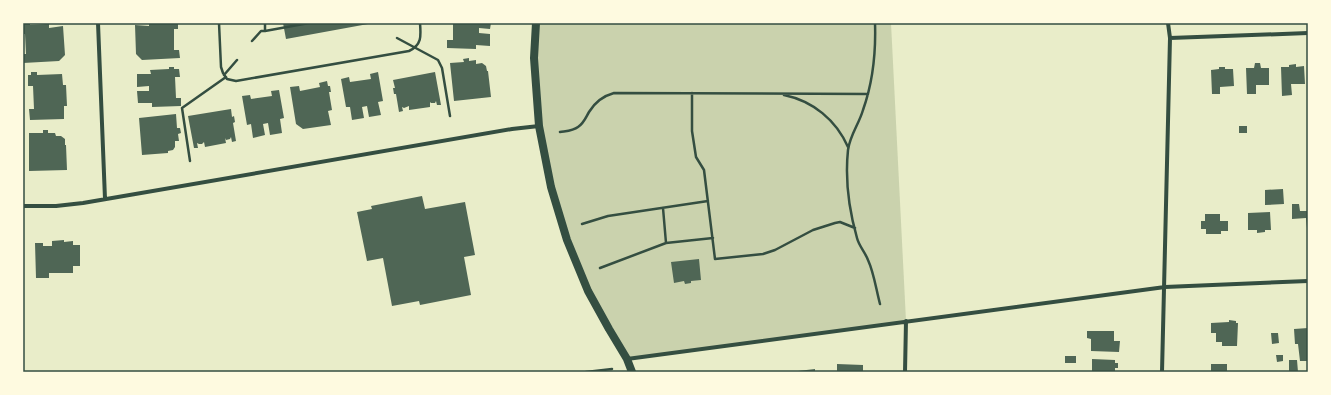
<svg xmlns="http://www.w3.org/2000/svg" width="1331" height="395" viewBox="0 0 1331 395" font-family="Karla,sans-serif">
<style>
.green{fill:#cad2ad}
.building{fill:#4f6655}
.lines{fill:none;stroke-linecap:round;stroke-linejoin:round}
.path{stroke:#344e41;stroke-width:2.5}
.minor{stroke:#344e41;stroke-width:4}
.secondary{stroke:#344e41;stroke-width:8}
.neatline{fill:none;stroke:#344e41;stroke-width:1.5}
</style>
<rect width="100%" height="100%" fill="#e9edc9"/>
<!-- green -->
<path class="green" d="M536,23H891L906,321L627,359L609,329L567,240L539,126Z"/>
<!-- building -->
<path class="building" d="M24,23H30V25L49,24V28L63,26L65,55L59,61L23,63V54H26L25,34H23Z
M149,23H178V29H174V50H179L180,58L142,60L136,54L135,25L149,26Z
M283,23H368V24L286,39Z
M453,23H491L490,29L479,28V33L490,34V46L476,45V49L447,48V40H453Z
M469,58V61L476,60V64L482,63L486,66L487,71H488L491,97L454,101L450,63L464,62L463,59Z
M1255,63H1260L1261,68H1269V85H1256V94H1247L1246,68H1254Z
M1296,64V67L1304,66L1305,84H1291L1292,95L1282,96L1281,67H1289V65Z
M169,67H174V69H179L180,77H175L176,98H181V106L152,107V103H138L137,91H149V86L137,87V74H151L150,70L169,69Z
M1219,67H1225V69H1233L1234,86L1220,87V94H1212L1211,70L1219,69Z
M31,72H37V75L62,74L63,85H66L67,106H64V119L30,120L29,109H34L33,86H28V75H31Z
M378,72L383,101L378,102L381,115L369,117L367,106L362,107L364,118L352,120L350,107H346L341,79L349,77L350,82L371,79L370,74Z
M435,72L441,105H437L436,101L435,103H431L430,102V107L409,110V106L404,108L402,107L403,111L399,112L396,94H394L393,88H395L393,80Z
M327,81L328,86H330L331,92H329L332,110L328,111L331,125L303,129L296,124L290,87L299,86L300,91L320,87L319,83Z
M279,90L284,118L280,119L282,133L270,135L268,123L263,124L265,135L253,138L251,124L247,125L242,96L250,95L251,99L272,96L271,91Z
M231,109L232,117L234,116L235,122L233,123L236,141L232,142L231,137L230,139L226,140L225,138L226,143L205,147L204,142L202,144H199L197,143L198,148H194L188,116Z
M176,114L177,128H180L181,133L178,134L179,141H175V147L173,150L168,151V153L142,155L139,118Z
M1239,126H1247V133H1239Z
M43,130H48V133H55L56,136H61L65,139V145H66L67,170L29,171V133H43Z
M1283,189L1284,204L1265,205V190Z
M422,196L425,209L465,202L475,255L464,257L471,295L420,305L419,301L392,306L383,258L367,261L357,212L372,209L371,206Z
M1292,204H1299L1300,211H1308V228H1307L1306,218L1292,219Z
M1270,212L1271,230H1265V232L1257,233V230H1248V213Z
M1205,214H1220V221H1228V231H1221V234H1206V229H1201V221H1205Z
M64,240V242L73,241V245H80V266H73V273H49V278H36L35,243H43V246H52V241Z
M699,259L701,280L691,281V283L685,284L684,281L674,283L671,262Z
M1229,320L1236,321V323H1238L1237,346H1222V342H1216V333H1211V323L1229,322Z
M1308,328V361H1300L1298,344H1295L1294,329Z
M1087,331H1114V341H1120L1119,352L1091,351V339L1087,338Z
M1271,333H1278L1279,343L1272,344Z
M1276,355H1283V361L1277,362Z
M1065,356H1076V363H1065Z
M1092,359L1115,360V363H1118V368H1115V372H1092Z
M1289,360H1297L1298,372H1289Z
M837,364L863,365V372H837Z
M1211,364H1227V372H1211Z
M815,369V372H798V371Z"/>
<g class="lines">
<!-- path -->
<path class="path" d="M219,23L221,67L223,73L227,79L236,81L409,51C422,45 421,36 420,23
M265,23V31L309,23
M875,23C876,53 873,82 863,110C859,124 850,135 848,150C845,179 849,210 857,238C859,246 865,252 868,260C874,273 876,289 880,304
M397,38L438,60L442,68L450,116
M252,41L261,31H265
M224,75L237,60
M692,93V131L696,157L704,170L715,259L763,254L775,250L813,230L835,223L840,222L855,228
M784,95C813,101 836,120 848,147
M560,132C566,131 573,131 578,127C584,123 586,117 589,112C595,102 603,96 614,93L868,94
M190,161L182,108L226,77
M663,208L666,243
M582,224L608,216L708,201
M600,268L666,243L713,238
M586,372L612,369"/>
<!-- minor -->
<path class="minor" d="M98,23L105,199
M1170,38L1308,33
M23,206H56L83,203L512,129L539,126
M627,359L1165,287L1308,281
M905,372L906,321
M1162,372L1170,38L1168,23"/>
<!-- secondary -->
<path class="secondary" d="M536,23L534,58L539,126L551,187L567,240L588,291L609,329L627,359L632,372"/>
</g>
<!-- border -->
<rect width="1331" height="395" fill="none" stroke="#fefae0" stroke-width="48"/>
<rect x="24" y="24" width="1283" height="347" class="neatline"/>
</svg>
